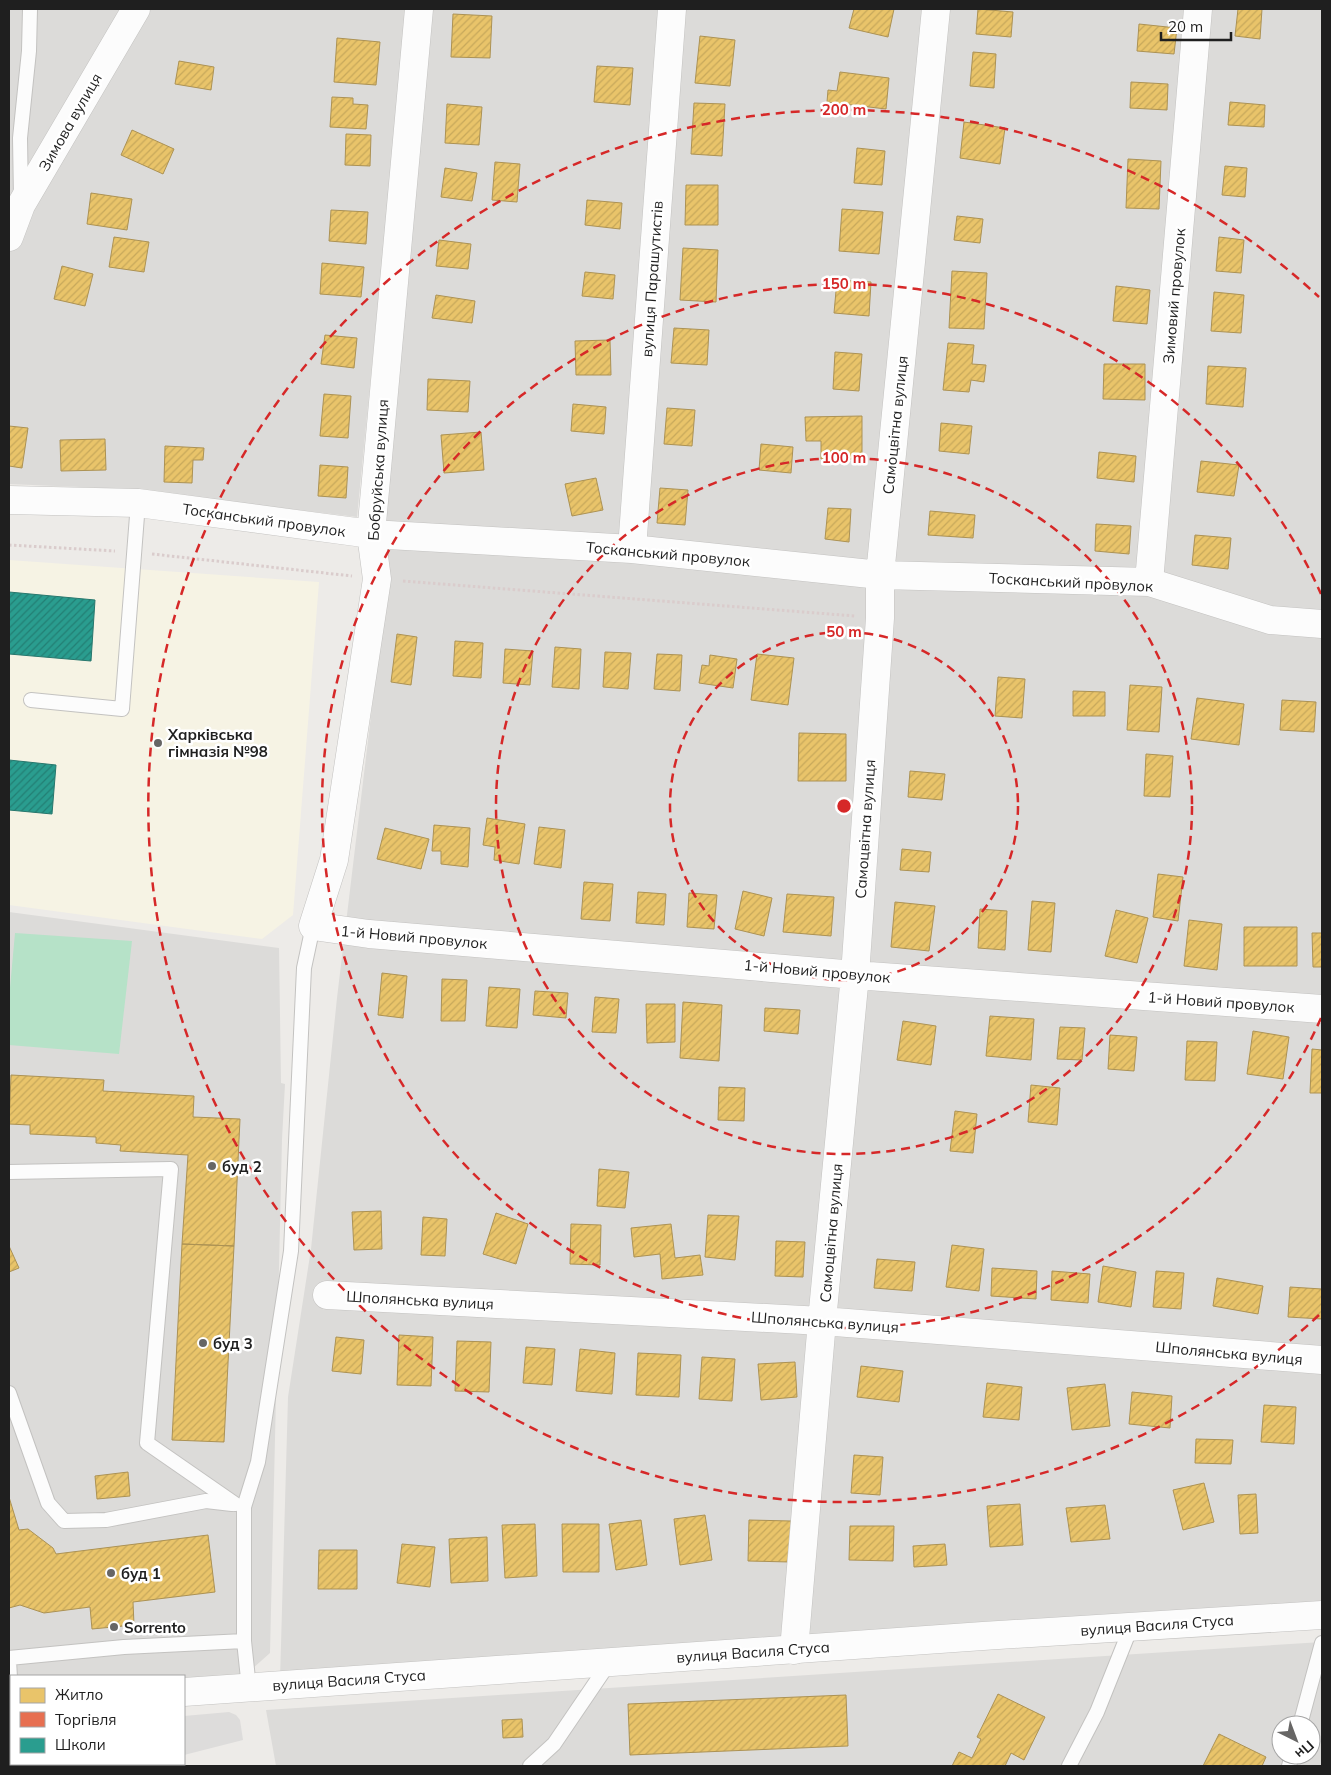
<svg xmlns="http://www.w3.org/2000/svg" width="1331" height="1775" viewBox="0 0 1331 1775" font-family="Mulish,sans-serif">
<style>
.residential{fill:#dcdbd9;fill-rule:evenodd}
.education{fill:#f6f3e4}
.pitch{fill:#b6e2c8}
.parking{fill:#dddcdb}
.homes{fill:url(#homes-hatch);stroke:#ac9254}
.shops{fill:url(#shops-hatch);stroke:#ab5742}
.schools{fill:url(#schools-hatch);stroke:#27776d}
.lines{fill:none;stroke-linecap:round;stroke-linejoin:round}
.service-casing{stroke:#c3c2c0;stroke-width:16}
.minor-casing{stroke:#c3c2c0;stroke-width:29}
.tertiary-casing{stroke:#c3c2c0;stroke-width:29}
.path{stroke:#dacccc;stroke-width:3;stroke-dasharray:2.5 2.5;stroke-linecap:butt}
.service{stroke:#fcfcfc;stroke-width:14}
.minor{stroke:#fcfcfc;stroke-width:28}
.tertiary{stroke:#fcfcfc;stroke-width:28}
.ring{fill:none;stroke:#d62828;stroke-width:2.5;stroke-dasharray:9 6}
.poi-dot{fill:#676665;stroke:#fff;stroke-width:2}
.labels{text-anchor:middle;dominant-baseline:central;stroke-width:5;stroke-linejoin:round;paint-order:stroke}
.street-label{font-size:15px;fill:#1f1f1f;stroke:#fff}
.poi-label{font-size:15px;font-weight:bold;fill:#1f1f1f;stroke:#fff;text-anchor:start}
.centre{fill:#d62828;stroke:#fff;stroke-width:2.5}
.ring-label{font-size:15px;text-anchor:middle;font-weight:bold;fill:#d62828;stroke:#fff;stroke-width:5;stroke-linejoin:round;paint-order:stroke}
</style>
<defs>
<pattern id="homes-hatch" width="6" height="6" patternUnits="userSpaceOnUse" patternTransform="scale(1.25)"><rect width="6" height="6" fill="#e9c46a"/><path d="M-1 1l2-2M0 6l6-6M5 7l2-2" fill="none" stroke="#c7a85b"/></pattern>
<pattern id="shops-hatch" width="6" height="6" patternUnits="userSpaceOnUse" patternTransform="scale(1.25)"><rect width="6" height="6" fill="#e76f51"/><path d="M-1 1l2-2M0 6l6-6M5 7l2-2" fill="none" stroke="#bb5b43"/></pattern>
<pattern id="schools-hatch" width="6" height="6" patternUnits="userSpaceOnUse" patternTransform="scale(1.25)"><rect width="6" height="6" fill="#2a9d8f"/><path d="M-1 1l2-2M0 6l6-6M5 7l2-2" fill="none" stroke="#237f74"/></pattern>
</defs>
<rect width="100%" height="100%" fill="#edebe8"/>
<!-- residential -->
<path class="residential" d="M9,9H407L357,517L127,489L9,484Z
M428,9H1322V1608L280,1680L288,1397L311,1249L337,998L386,591L381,521Z
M9,912L279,948L281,1083L285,1084L282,1139L270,1653L243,1677L184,1679V1676H11L9,1686Z
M1322,1642V1766H276L266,1710ZM1281,1725H1311V1755H1281Z"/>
<!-- education -->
<path class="education" d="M9,560L319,582L293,915L262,939L9,905Z"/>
<!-- pitch -->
<path class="pitch" d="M15,933L132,941L119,1054L9,1045V999Z"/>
<!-- parking -->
<path class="parking" d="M229,1712L236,1715L240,1720L243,1740L184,1755V1716Z"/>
<!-- homes -->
<path class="homes" d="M854,9H894L888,37L849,28Z
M978,9L1013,12L1011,37L976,34Z
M1238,9H1262L1260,39L1235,36Z
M453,14L492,16L490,58L451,57Z
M1139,24L1177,28L1174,54L1137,51Z
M700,36L735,40L730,86L695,83Z
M337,38L380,42L376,85L334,82Z
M973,52L996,54L994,88L970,86Z
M179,61L214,67L211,90L175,84Z
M597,66L633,68L630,105L594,102Z
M840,72L889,78L886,109L827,102L828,90L837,91Z
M1131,82L1168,84L1167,110L1130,108Z
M332,97L353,98V104L368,105L366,129L330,127Z
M1230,102L1265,105L1264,127L1228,125Z
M694,103L725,104L722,156L691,154Z
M447,104L482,107L479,145L445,143Z
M964,122L1005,128L1000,164L960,158Z
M132,130L174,149L163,174L121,155Z
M346,134L371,135L370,166L345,165Z
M857,148L885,151L882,185L854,183Z
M1128,159L1161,161L1159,209L1126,208Z
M495,162L520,164L517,202L492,200Z
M1225,166L1247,168L1245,197L1222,195Z
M445,168L477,173L472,201L441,197Z
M686,185H718V225H685Z
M91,193L132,199L127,230L87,224Z
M587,200L622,203L620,229L585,225Z
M842,209L883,212L879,254L839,251Z
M331,210L368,212L366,244L329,241Z
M957,216L983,219L980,243L954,240Z
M114,237L149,242L144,272L109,267Z
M1219,237L1244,240L1241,273L1216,271Z
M439,240L471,244L468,269L436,266Z
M683,248L718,250L716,302L680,300Z
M322,263L364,267L361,297L320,294Z
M62,266L93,274L85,306L54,299Z
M952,271L987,273L984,329L949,328Z
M585,272L615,275L613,299L582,296Z
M837,280L871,282L869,316L834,313Z
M1116,286L1150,290L1147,324L1113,321Z
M1214,292L1244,295L1241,333L1211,331Z
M436,295L475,301L472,323L432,318Z
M674,328L709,330L707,365L671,363Z
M325,335L357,338L354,368L321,364Z
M610,340L611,375H576L575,341Z
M948,343L974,345L972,364L986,365L984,382L971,380L969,392L943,390Z
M835,352L862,354L859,391L833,389Z
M1104,364H1145V400L1103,399Z
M1208,366L1246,368L1243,407L1206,404Z
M428,379L470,381L468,412L427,410Z
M324,394L351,396L348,438L320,436Z
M573,404L606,407L604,434L571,431Z
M667,408L695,410L692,446L664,444Z
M862,416V459H821V441H806L805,417Z
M941,423L972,426L969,454L939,451Z
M9,426L28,428L22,468L9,466Z
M481,432L484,470L444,473L441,435Z
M105,439L106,470L61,471L60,440Z
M761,444L793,447L791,473L759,470Z
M165,446L204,448L203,460H193L192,483L164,482Z
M1099,452L1136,456L1134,482L1097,478Z
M1201,461L1239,465L1234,496L1197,492Z
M320,465L348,467L346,498L318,496Z
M596,478L603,510L572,516L565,484Z
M660,488L688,490L685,525L657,523Z
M828,508L851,509L849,542L825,539Z
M930,511L975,515L973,538L928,535Z
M1096,524L1131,526L1129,554L1095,551Z
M1195,535L1231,538L1228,569L1192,565Z
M397,634L417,637L411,685L391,682Z
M455,641L483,643L481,678L453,676Z
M555,647L581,649L579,689L552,687Z
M505,649L533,651L530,685L503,683Z
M605,652L631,653L628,689L603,687Z
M657,654L682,655L680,691L654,689Z
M757,654L794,658L788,705L751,700Z
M710,655L737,659L733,688L699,683L702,665L709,666Z
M998,677L1025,679L1022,718L995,716Z
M1130,685L1162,687L1159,732L1127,730Z
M1073,691L1105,692V716H1073Z
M1197,698L1244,704L1239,745L1191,739Z
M1282,700L1316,702L1314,732L1280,730Z
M799,733L846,734V781H798Z
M1146,754L1173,756L1170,797L1144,796Z
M910,771L945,774L942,800L908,797Z
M487,818L525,824L519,864L494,860L495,847L483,845Z
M434,825L470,828L468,867L441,864V851H432Z
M539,827L565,830L561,868L534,864Z
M385,828L429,839L421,869L377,859Z
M902,849L931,852L929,872L900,870Z
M1158,874L1183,877L1178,921L1153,917Z
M584,882L613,884L610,921L581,919Z
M743,891L772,898L764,936L735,929Z
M638,892L666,894L664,925L636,923Z
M689,893L717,895L714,929L687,927Z
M787,894L834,897L831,936L783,932Z
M1032,901L1055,903L1051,952L1028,950Z
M895,902L935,906L929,951L891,947Z
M980,909L1007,911L1005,950L978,948Z
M1116,910L1148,918L1137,963L1105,956Z
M1189,920L1222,924L1217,970L1184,966Z
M1244,927H1297V966H1244Z
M1312,933H1322V967H1313Z
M382,973L407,976L403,1018L378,1015Z
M442,979L467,980L465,1021H441Z
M489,987L520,989L517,1028L486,1026Z
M535,991L568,993L566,1018L533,1015Z
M595,997L619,999L616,1033L592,1032Z
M683,1002L722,1005L719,1061L680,1058Z
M646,1004H675V1042L647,1043Z
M765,1008L800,1010L798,1034L764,1031Z
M990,1016L1034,1019L1031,1060L986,1056Z
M903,1021L936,1026L931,1065L897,1060Z
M1060,1027L1085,1028L1082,1060L1057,1059Z
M1253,1031L1289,1037L1283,1079L1247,1074Z
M1110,1035L1137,1037L1134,1071L1108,1069Z
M1187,1041L1217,1042L1215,1081L1185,1080Z
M1312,1049L1322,1050V1093H1310Z
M11,1075L104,1080L103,1091L194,1096L193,1117L240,1119L234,1246L182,1244L188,1155L120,1151L121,1145L96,1143V1137L30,1134V1125L9,1124Z
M1031,1085L1060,1088L1057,1125L1028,1122Z
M719,1087L745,1088L744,1121L718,1120Z
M955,1111L977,1114L973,1153L950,1151Z
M599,1169L629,1172L625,1208L597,1206Z
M381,1211L382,1249L354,1250L352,1212Z
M496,1213L528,1224L516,1264L483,1254Z
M708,1215L739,1216L735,1260L705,1257Z
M423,1217L447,1219L445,1256L421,1255Z
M571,1224L601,1225L600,1265L570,1264Z
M671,1224L675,1258L700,1255L703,1275L662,1279L660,1254L634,1257L631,1228Z
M776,1241L805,1242L803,1277L775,1276Z
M182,1244L234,1246L224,1442L172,1440Z
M952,1245L984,1249L979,1291L946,1287Z
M9,1246L19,1268L9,1272Z
M877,1259L915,1262L912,1291L874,1288Z
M1103,1266L1136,1272L1131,1307L1098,1302Z
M992,1268L1037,1271L1036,1299L991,1296Z
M1052,1271L1090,1274L1088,1303L1051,1300Z
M1156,1271L1184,1273L1181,1309L1153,1307Z
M1217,1278L1263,1286L1258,1314L1213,1306Z
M1290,1287L1322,1289V1319L1288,1317Z
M399,1335L433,1337L431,1386L397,1385Z
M336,1337L364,1340L361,1374L332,1371Z
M457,1341L491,1342L489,1392L455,1391Z
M526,1347L555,1349L552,1385L523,1383Z
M580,1349L615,1353L612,1394L576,1391Z
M638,1353L681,1355L679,1397L636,1395Z
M702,1357L735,1359L732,1401L699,1399Z
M795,1362L797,1397L761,1400L758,1364Z
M861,1366L903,1371L899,1402L857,1397Z
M987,1383L1022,1387L1019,1420L983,1417Z
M1105,1384L1110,1426L1072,1430L1067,1388Z
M1132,1392L1172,1396L1170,1428L1129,1424Z
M1264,1405L1296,1407L1294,1444L1261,1442Z
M1196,1439L1233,1440L1231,1464L1195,1463Z
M854,1455L883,1457L880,1495L851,1493Z
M128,1472L130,1496L97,1499L95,1476Z
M1204,1483L1214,1522L1183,1530L1173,1490Z
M1256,1494L1258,1533L1240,1534L1238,1495Z
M9,1497L19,1530L28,1529L53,1548L56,1554L208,1535L215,1592L133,1602L134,1625L92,1629L90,1607L44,1613L20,1605L9,1608Z
M1020,1504L1023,1545L990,1547L987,1506Z
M1105,1505L1110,1539L1071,1542L1066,1508Z
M705,1515L712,1560L680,1565L674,1519Z
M641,1520L647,1565L616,1570L609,1524Z
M749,1520L791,1521L790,1562L748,1561Z
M535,1524L537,1576L505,1578L502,1525Z
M562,1524H599V1572H563Z
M850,1526H894L893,1561L849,1560Z
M487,1537L488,1581L451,1583L449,1539Z
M402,1544L435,1547L430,1587L397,1583Z
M945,1544L947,1565L914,1567L913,1546Z
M319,1550H357V1589H318Z
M998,1694L1045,1717L1024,1760L1011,1753L1005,1766H952L959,1752L972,1758L981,1739L977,1737Z
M846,1695L848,1746L630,1755L628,1704Z
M522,1719L523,1737L503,1738L502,1720Z
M1219,1734L1266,1757L1262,1766H1203Z"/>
<!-- shops -->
<path class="shops" d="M9,1730H11V1748L9,1749Z"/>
<!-- schools -->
<path class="schools" d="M9,592L95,600L91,661L9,654Z
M9,760L56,765L52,814L9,810Z"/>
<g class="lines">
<!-- service casing -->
<g class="service-casing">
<path id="service" d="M21,198L20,138L29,51L30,9
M31,700L122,709L138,503
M9,1172L171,1169L147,1443L235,1504
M9,1393L48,1503L64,1521L106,1520L206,1501L232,1504
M9,1658L124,1647L244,1641
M9,1661L11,1694
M249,1688L244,1641V1507L258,1462L291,1251L304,968L313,926
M1300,1725L1322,1643
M530,1766L554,1744L609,1663
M1069,1766L1097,1712L1131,1627
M1289,1766L1292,1755"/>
</g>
<!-- minor casing -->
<g class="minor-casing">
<path id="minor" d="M419,9L371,534L377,579L334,860L313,926L369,934L855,975L1322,1009
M9,237L21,205L136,9
M9,500L138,503L371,534L632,549L880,575L1149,582L1270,620L1322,624
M632,549L672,9
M1149,582L1198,9
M327,1295L822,1321L1322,1360
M794,1650L822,1321L855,975L880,618V575L936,9"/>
</g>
<!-- tertiary casing -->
<g class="tertiary-casing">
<path id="tertiary" d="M184,1692L983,1636L1322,1615
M9,1703H11"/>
</g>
<!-- path -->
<path class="path" d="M9,545L115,551
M152,554L352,576
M403,581L855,616"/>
<!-- service -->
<use href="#service" class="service"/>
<!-- minor -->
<use href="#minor" class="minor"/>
<!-- tertiary -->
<use href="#tertiary" class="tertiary"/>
</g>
<!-- distance rings -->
<g class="ring">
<circle cx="844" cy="806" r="174"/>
<circle cx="844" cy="806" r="348"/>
<path d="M1321 1018A522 522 0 1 1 1321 594"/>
<path d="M1319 1315A696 696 0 1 1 1319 297"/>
</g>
<!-- markers -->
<g class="poi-dot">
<circle cx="158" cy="743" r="5"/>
<circle cx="212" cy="1166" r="5"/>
<circle cx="203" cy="1343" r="5"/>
<circle cx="111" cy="1573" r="5"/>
<circle cx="114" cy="1627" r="5"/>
</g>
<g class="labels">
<!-- street labels -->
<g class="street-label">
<text transform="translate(70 122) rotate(-60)">Зимова вулиця</text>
<text transform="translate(652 279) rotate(-86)">вулиця Парашутистів</text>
<text transform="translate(1174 296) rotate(-85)">Зимовий провулок</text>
<text transform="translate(895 425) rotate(-84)">Самоцвітна вулиця</text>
<text transform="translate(378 470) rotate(-86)">Бобруйська вулиця</text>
<text transform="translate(264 520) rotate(8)">Тосканський провулок</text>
<text transform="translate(668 554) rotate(5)">Тосканський провулок</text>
<text transform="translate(1071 582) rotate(3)">Тосканський провулок</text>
<text transform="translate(865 829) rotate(-86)">Самоцвітна вулиця</text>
<text transform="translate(414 937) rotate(5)">1-й Новий провулок</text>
<text transform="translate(817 971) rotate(5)">1-й Новий провулок</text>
<text transform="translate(1221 1002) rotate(4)">1-й Новий провулок</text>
<text transform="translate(831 1233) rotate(-85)">Самоцвітна вулиця</text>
<text transform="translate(420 1300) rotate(3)">Шполянська вулиця</text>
<text transform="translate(825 1322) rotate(4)">Шполянська вулиця</text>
<text transform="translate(1229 1353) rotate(5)">Шполянська вулиця</text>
<text transform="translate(1157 1625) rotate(-4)">вулиця Василя Стуса</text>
<text transform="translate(753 1652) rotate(-4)">вулиця Василя Стуса</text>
<text transform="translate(349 1680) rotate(-4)">вулиця Василя Стуса</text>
</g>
<!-- poi labels -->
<g class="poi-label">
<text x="168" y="734">Харківська<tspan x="168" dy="17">гімназія №98</tspan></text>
<text x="222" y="1166">буд 2</text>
<text x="213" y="1343">буд 3</text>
<text x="121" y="1573">буд 1</text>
<text x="124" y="1627">Sorrento</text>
</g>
</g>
<circle cx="844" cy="806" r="8" class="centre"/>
<g class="ring-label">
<text x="844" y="115">200 m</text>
<text x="844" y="289">150 m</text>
<text x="844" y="463">100 m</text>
<text x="844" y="637">50 m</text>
</g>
<!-- border -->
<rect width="1331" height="1775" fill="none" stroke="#1f1f1f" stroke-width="20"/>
<!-- legend -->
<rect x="10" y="1675" width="175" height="90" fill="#ffffff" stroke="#a5a5a5"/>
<rect x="20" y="1688" width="25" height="15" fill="#e9c46a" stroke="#a5a5a5"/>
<text x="55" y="1700" font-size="15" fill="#1f1f1f">Житло</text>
<rect x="20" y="1712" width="25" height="15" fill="#e76f51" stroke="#a5a5a5"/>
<text x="55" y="1725" font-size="15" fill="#1f1f1f">Торгівля</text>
<rect x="20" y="1738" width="25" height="15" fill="#2a9d8f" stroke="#a5a5a5"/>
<text x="55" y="1750" font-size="15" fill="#1f1f1f">Школи</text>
<!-- north arrow -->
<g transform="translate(1296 1740) rotate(138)"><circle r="24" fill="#ffffff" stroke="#a5a5a5"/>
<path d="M0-4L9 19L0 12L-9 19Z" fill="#676665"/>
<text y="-8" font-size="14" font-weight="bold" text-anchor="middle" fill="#1f1f1f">Пн</text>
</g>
<!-- scale -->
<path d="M1161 32v8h70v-8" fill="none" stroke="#1f1f1f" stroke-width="2.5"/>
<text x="1168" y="32" font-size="15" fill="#1f1f1f" stroke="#ffffff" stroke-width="4" paint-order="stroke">20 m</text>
</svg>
